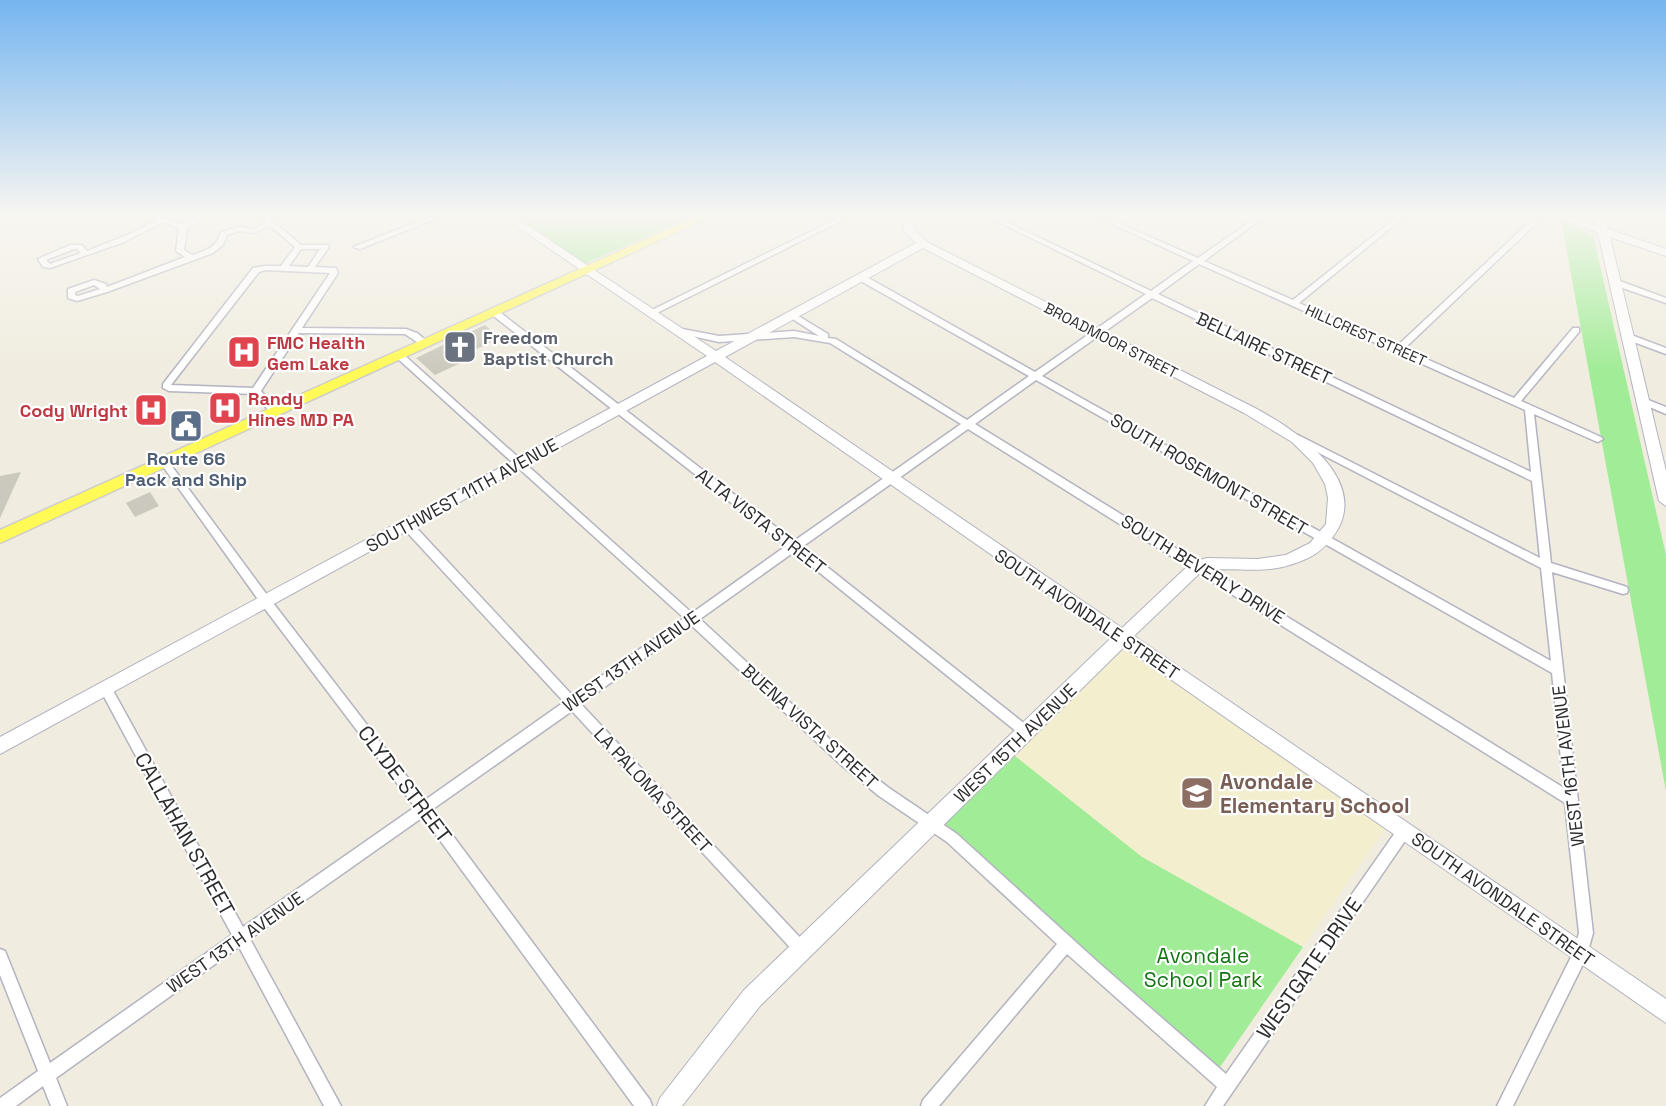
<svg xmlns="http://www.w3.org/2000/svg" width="1666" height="1106" viewBox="0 0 1666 1106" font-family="'Space Grotesk',sans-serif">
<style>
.education{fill:#f3eecd}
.green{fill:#a1ec96}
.building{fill:#cbc9bd}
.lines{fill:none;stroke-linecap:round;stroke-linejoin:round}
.street-casing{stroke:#b3b3c2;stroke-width:3}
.secondary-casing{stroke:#b3b3c2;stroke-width:2}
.primary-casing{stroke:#cdcdcd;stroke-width:3}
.street{fill:#fff;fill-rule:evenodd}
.secondary{fill:#fff;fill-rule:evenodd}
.primary{fill:#fffa55;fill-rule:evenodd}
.labels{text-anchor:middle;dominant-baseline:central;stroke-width:4.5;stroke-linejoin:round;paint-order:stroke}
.far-street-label{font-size:15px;fill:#2d2d2d;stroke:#fff}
.worship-label{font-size:18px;font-weight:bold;fill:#5b616d;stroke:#fff;text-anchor:start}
.health-label{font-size:18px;font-weight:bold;fill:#be3a42;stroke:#fff;text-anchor:start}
.street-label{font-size:18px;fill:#2d2d2d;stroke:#fff}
.service-label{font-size:18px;font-weight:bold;fill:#4e5e75;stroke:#fff}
.near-education-label{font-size:21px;font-weight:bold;fill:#785e54;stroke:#fff;text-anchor:start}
.near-street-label{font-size:21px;fill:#2d2d2d;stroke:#fff}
.near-park-label{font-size:21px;fill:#137513;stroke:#fff}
</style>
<rect width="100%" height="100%" fill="#f0ecdf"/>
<!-- education -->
<path class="education" d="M1124,649L1385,829L1303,947L1142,857L1015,756Z"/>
<!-- green -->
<path class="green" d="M513,217H691L584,264Z
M1561,220L1593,235L1666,555V791Z
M1015,756L1142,857L1303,947L1218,1070L945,824Z"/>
<!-- building -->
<path class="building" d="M485,325L500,338L462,356L467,360L435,375L416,358Z
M21,472L0,518V476Z
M150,492L159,506L135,517L126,503Z"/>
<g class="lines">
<!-- street casing -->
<g class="street-casing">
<path id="street" d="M154,217H160L182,224L197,217H205L187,228L184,250L192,255C207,250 216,248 221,232L239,227L253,229L266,223L261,217H268L301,245H328L329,247L315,267L336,268L338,273L302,328L406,329L417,333L430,344L426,347L423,346L405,334L299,333L261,391L280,412L275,415L272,414L254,394L169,391L163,388V384L253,268L265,266H281L295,247L270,226L254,233L239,231L227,235L223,245L213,253L107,292L77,301L68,298V289L94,280L106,284L107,287L185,257L176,251L179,228L163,222L124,242L50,268L43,267L38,259L70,245H82L87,251L90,250L132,233L156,220L153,218ZM74,249H77L81,253L50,264L46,260ZM301,249H320L308,267L289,266ZM265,270L330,273L253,388L171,385L259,272ZM94,285L100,289L78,296L75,295V292Z
M430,217H440L360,249L353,247Z
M840,217H849L655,314H649L648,312Z
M988,217H996L1151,291L1193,261L1097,217H1105L1198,258L1257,217H1264L1204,261L1293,300L1397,217H1404L1299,303L1397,346L1535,217H1543L1404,349L1514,398L1573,328H1579V332L1521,401L1601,437L1603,439L1598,442L1595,441L1534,414L1551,563L1627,587L1628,590L1627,593L1623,594L1552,572L1593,933L1586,958L1513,1106H1497L1574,951L1579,933L1565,803L968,429L802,547L1030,728L1032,732L1030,736L1026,737L1022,736L794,552L700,619L848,756L889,788L957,834L1100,964L1226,1074L1399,827L1404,825L1409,827L1411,831L1409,835L1223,1106H1205L1217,1087L1067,954L939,1106H921L923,1100L1057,944L947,842L879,796L840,764L691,625L581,704L806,944L808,949L806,954L801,956L796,954L572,711L433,809L650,1100L652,1106H634L423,817L250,939L341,1106H324L239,947L56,1078L67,1106H51L43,1086L16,1106H0V1098L38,1071L0,975V949L5,951L50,1063L232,935L102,693L100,689L102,685L106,684L110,685L243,927L415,807L262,605L162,465L160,463L162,461H168L270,599L425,800L564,702L403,528L402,525L403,522H411L573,696L684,618L397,358V354H403L692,613L786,546L491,314V310H497L794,541L961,424L830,343L794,337L719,342L674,332L673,330L677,328L719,336L794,331L819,336L788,316L789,314H795L828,334V338L836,339L967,420L1029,376L859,280V276H865L1035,372L1146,294ZM1199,264L1525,410L1531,472L1158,294ZM1152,298L1532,481L1540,558L1300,436L1297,435L1292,438L1294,440L1541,568L1551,661L1042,376ZM1036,380L1552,673L1564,788L975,424Z
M1611,280H1617L1666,298V303L1611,284Z
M1626,333L1666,348V354L1623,338L1622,336Z
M1643,398L1666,407V414L1640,403L1638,401Z"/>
</g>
<!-- secondary casing -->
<g class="secondary-casing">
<path id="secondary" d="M503,217H515L716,351L916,243L904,230L903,217H913L914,229L927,242L1253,407C1291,427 1367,475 1338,529C1329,544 1318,555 1301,561C1263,577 1238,565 1202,571L1134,636L1666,999V1023L1124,647L760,1006L682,1106H657L660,1098L744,990L1111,638L715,362L0,754V737L707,356ZM923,248L1244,413L1292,442L1313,463L1325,484L1328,498L1326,524L1310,543L1286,555L1257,559L1207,558L1192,562L1122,628L725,357Z
M1559,217H1573L1597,225L1595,217H1605L1608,229L1666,249V256L1610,237L1666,471V506L1659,501L1598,233Z"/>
</g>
<!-- primary casing -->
<g class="primary-casing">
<path id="primary" d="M695,217H710L0,543V530Z"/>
</g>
<!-- street -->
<use href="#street" class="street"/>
<!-- secondary -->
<use href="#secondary" class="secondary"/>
<!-- primary -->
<use href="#primary" class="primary"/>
</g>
<!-- sky -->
<linearGradient id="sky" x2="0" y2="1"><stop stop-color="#75b5f0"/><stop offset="0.58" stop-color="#f8f6f1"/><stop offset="1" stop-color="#f8f6f1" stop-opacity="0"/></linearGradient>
<rect width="1666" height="372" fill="url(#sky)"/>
<!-- icons -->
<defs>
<g id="church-square" transform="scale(1.725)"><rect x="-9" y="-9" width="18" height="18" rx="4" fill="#6b7280" stroke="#fff"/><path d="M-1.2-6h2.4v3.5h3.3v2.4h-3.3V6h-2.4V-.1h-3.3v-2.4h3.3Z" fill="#fff"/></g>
<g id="hospital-square" transform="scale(1.725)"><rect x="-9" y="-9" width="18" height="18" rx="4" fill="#e0444e" stroke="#fff"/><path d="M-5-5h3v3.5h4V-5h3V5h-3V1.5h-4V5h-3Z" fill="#fff"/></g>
<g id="civic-square" transform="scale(1.725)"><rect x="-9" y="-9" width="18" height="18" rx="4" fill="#5c6f8a" stroke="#fff"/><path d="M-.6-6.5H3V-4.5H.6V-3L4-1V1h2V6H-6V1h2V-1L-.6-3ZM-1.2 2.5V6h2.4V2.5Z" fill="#fff"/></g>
<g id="school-square" transform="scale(1.725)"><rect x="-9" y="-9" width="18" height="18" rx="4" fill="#8d6e63" stroke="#fff"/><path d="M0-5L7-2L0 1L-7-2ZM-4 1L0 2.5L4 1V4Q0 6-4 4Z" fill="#fff"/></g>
</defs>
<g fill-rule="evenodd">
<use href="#church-square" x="460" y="347"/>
<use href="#hospital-square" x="244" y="352"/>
<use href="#hospital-square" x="225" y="408"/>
<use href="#hospital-square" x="151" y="410"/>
<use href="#civic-square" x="186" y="426"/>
<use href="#school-square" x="1197" y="793"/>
</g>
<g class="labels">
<!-- far-street labels -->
<g class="far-street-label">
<text transform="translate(1366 335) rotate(24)">HILLCREST STREET</text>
<text transform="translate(1111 340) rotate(27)">BROADMOOR STREET</text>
</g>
<!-- worship labels -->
<g class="worship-label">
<text x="483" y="337">Freedom<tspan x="483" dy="21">Baptist Church</tspan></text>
</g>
<!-- health labels -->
<g class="health-label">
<text x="267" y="342">FMC Health<tspan x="267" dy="21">Gem Lake</tspan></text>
<text x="248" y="398">Randy<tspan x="248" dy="21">Hines MD PA</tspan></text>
<text x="128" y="410" text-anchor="end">Cody Wright</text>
</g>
<!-- street labels -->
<g class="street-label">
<text transform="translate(1264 348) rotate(25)">BELLAIRE STREET</text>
<text transform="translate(1209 474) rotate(30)">SOUTH ROSEMONT STREET</text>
<text transform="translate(462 495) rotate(-29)">SOUTHWEST 11TH AVENUE</text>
<text transform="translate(761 521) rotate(38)">ALTA VISTA STREET</text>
<text transform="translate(1203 569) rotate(32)">SOUTH BEVERLY DRIVE</text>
<text transform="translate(1087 614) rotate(34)">SOUTH AVONDALE STREET</text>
<text transform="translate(631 661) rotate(-35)">WEST 13TH AVENUE</text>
<text transform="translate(810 726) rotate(42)">BUENA VISTA STREET</text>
<text transform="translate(1015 743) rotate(-44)">WEST 15TH AVENUE</text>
<text transform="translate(1568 766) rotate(-97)">WEST 16TH AVENUE</text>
<text transform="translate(653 790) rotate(47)">LA PALOMA STREET</text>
<text transform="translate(1503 899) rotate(35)">SOUTH AVONDALE STREET</text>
<text transform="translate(235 942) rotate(-35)">WEST 13TH AVENUE</text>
</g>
<!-- service labels -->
<g class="service-label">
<text x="186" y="458">Route 66<tspan x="186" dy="21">Pack and Ship</tspan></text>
</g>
<!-- near-education labels -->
<g class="near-education-label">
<text x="1220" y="781">Avondale<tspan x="1220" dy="24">Elementary School</tspan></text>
</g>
<!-- near-street labels -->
<g class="near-street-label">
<text transform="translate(405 784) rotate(53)">CLYDE STREET</text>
<text transform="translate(185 834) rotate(61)">CALLAHAN STREET</text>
<text transform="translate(1309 968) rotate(-55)">WESTGATE DRIVE</text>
</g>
<!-- near-park labels -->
<g class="near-park-label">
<text x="1203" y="955">Avondale<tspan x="1203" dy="24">School Park</tspan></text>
</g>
</g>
</svg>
